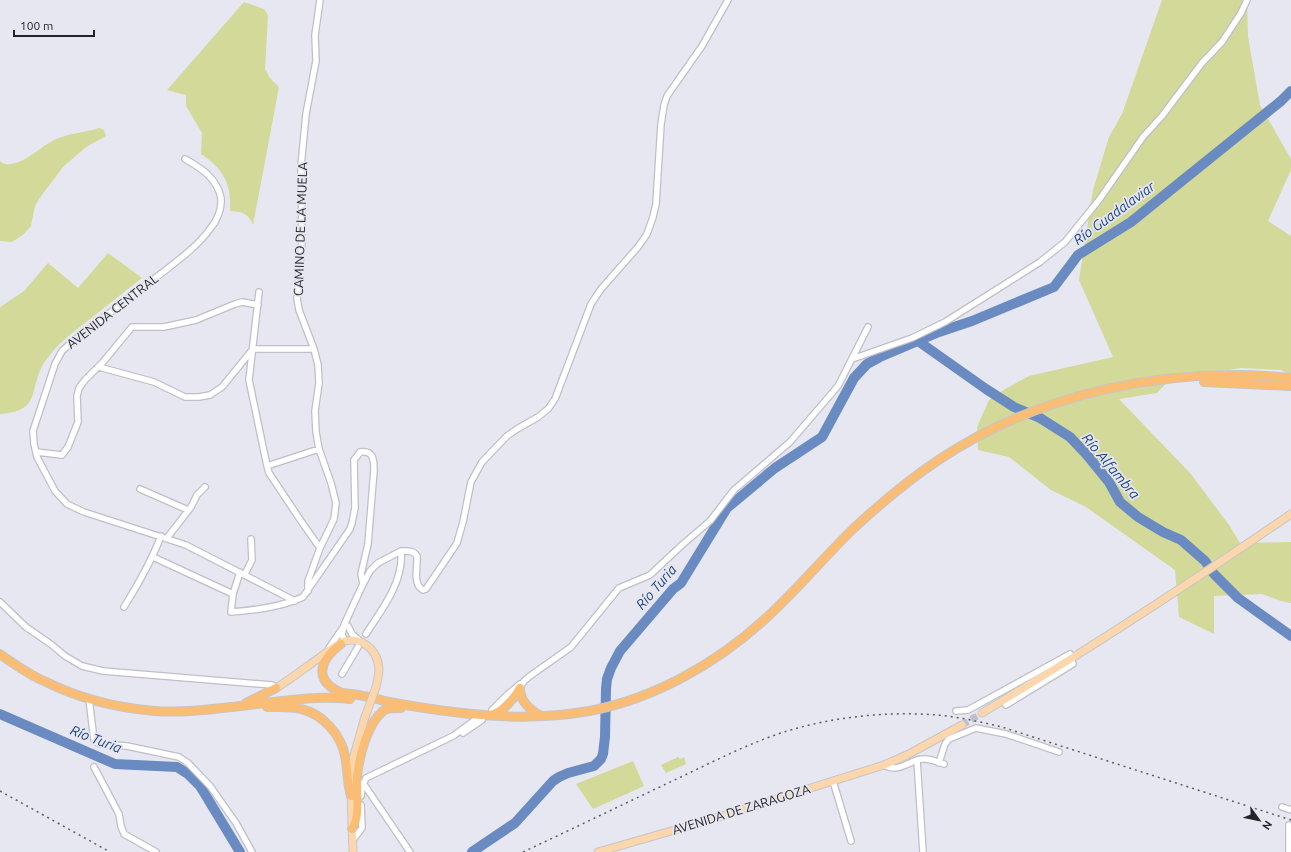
<svg xmlns="http://www.w3.org/2000/svg" width="1291" height="852" viewBox="0 0 1291 852" font-family="Ubuntu,sans-serif">
<style>
.green{fill:#d3d999}
.lines{fill:none;stroke-linecap:round;stroke-linejoin:round}
.river{stroke:#6a8bc1;stroke-width:10}
.major-tunnel{stroke:#c0c0ca;stroke-width:7;stroke-dasharray:7 3.5;stroke-linecap:butt}
.minor-casing{stroke:#bfbec9;stroke-width:8}
.major-casing{stroke:#c6c6c7;stroke-width:9}
.highway-casing{stroke:#c6c6c7;stroke-width:10}
.minor{stroke:#fff;stroke-width:5.5}
.major{stroke:#fcd7ad;stroke-width:7}
.highway{stroke:#fabd76;stroke-width:8}
.rail{stroke:#5c5c62;stroke-width:1.5;stroke-dasharray:2 4;stroke-linecap:butt}
.major-bridge-casing{stroke:#c6c6c7;stroke-width:9;stroke-linecap:butt}
.major-bridge{stroke:#fcd7ad;stroke-width:7}
.labels{text-anchor:middle;dominant-baseline:central;stroke-width:3.5;stroke-linejoin:round;paint-order:stroke}
.street-label{font-size:13px;fill:#242428;stroke:#e7e7f2}
.water-label{font-size:14px;font-style:italic;fill:#194283;stroke:#e7e7f2}
</style>
<rect width="100%" height="100%" fill="#e7e7f2"/>
<!-- green -->
<path class="green" d="M1162,0H1247L1248,37L1260,105L1291,159V170L1268,221L1291,236V375L1281,370L1241,368L1170,379L1157,393L1119,399L1190,473L1229,525L1240,543L1291,542V603L1281,601L1262,594L1214,596V634L1179,617L1175,570L1086,507L1051,490L1009,457L978,450L977,427L989,400L1005,389L1029,376L1113,357L1079,280L1093,190L1109,137L1122,114Z
M244,2L264,9L268,15L265,69L270,78L279,87L253,225C249,214 242,211 230,211C232,185 223,168 201,154L202,133L186,106V95L167,90Z
M99,128L104,130L106,136L86,147L63,167L39,199L35,206L31,226L24,234L12,242L0,241V161C3,164 7,165 11,164C28,161 40,147 54,140C68,133 84,133 99,128Z
M108,253L142,278C124,292 106,306 89,320C73,332 58,343 46,360C27,387 44,411 0,414V307L24,291L48,263L78,288Z
M678,757L680,759L684,757L686,764L666,773L661,765Z
M633,761L644,786L593,809L576,784Z"/>
<g class="lines">
<!-- river -->
<path class="river" d="M918,341L986,389L1014,407L1040,418L1070,437L1087,455L1109,482L1120,502L1138,517L1163,532L1181,540L1205,561L1214,574L1238,598L1291,636
M0,714L115,764L177,767L188,774L200,786L240,852
M472,852L515,823L553,781L559,777L568,773L594,766L601,759L603,754L605,737L606,689L607,679L611,668L620,651L673,589L681,583L727,508L775,468L822,437L854,378L867,364L880,357L939,332L972,321L1054,287L1078,255L1131,222L1281,101L1291,91"/>
<!-- major-tunnel -->
<path class="major-tunnel" d="M962,725L982,713"/>
<!-- minor casing -->
<g class="minor-casing">
<path id="minor" d="M185,159C201,168 217,178 221,198C222,209 217,221 210,229C197,247 176,262 158,276C129,298 100,320 71,343L62,351L55,364L33,431L34,444L37,457L55,491L67,504L84,512L186,545L295,601
M259,292L249,380L267,466L269,473L301,521L320,548
M852,359L912,338L945,322L1040,262L1065,242L1099,200L1143,137L1162,116L1202,63L1222,42L1241,13L1247,0
M99,367L154,382L185,397H199L210,395L222,387L253,349H314
M36,452L62,455L68,447L78,422L77,396L79,388L85,380L103,362L132,327H164L196,320L235,304L242,302L258,305
M267,466L319,449
M140,489L188,510
M167,538L191,507L197,495L205,487
M401,551C408,551 413,550 417,556C418,566 412,584 423,590L426,589L457,543L463,522L471,482L482,462L507,436L517,429L538,417L548,409L555,399L591,304L601,289L638,247L647,234L653,217L656,204L661,124L664,105L667,96L702,46L728,0
M153,557L233,594
M240,572L233,594L231,612C256,610 281,607 303,597L350,529L352,523L355,508L354,460L360,452C373,450 374,459 374,470L368,544L361,574L363,584
M245,574L252,560L251,539
M308,591V581L320,548L334,519L336,503L331,483L319,449L316,432L315,411L319,383L318,365L314,349L299,310L297,298L302,242L301,166L306,114L316,61L315,35L320,0
M0,602L26,627L52,645L65,656L82,666L103,671L272,685L276,688
M124,607C139,583 151,562 161,536
M348,626L352,634L360,641
M345,641L342,635L344,625L363,584L370,571L378,563L401,551C404,582 382,609 366,634
M329,648L342,629
M342,674L358,647
M520,688L524,681L530,676L571,647L619,588L650,575L682,545L710,521L734,490L790,442L838,386L868,327
M89,699L94,740L99,744L127,746L179,757L188,763L210,786L236,823L252,852
M492,710L507,695L520,684
M956,711L968,710L1070,654L1073,664L1006,705
M463,733L482,720
M917,760C926,757 934,761 944,764
M939,763L945,744L949,739L976,728L1006,734L1059,752
M884,765C895,772 905,765 917,760L923,852
M94,767L119,814L121,826L124,834L156,852
M833,781L851,841
M363,783L410,852
M361,796L362,787L366,778L453,736L482,715
M1282,807L1291,810
M352,841L362,828L361,805
M1289,852V825"/>
</g>
<!-- major casing -->
<g class="major-casing">
<path id="major" d="M276,688C291,679 305,668 319,658C327,652 336,644 345,641C355,638 364,642 371,649C381,661 380,672 376,687
M982,713C1088,650 1190,583 1291,514
M350,781L353,759L365,717
M351,791L353,852
M598,852L706,821L884,765L907,755L962,725"/>
</g>
<!-- highway casing -->
<g class="highway-casing">
<path id="highway" d="M1204,382L1291,386
M341,644C319,660 313,681 342,693C349,694 356,694 363,696C372,697 380,700 389,702C455,714 523,723 589,711C654,699 717,663 765,619C797,590 824,557 854,528C880,504 907,481 937,461C1039,392 1169,366 1291,378
M0,654C14,664 28,674 44,681C78,698 117,708 155,711C183,713 213,709 240,706C277,702 313,695 350,699
M520,688C520,702 530,710 541,716
M246,703L276,688
M267,707C278,707 290,706 301,709C323,714 341,735 345,756C348,770 347,783 351,796
M490,715C503,712 514,699 520,688
M352,829C361,815 356,793 357,777C359,757 367,724 383,711C388,707 395,708 401,708"/>
</g>
<!-- minor -->
<use href="#minor" class="minor"/>
<!-- major -->
<use href="#major" class="major"/>
<!-- highway -->
<use href="#highway" class="highway"/>
<!-- rail -->
<path class="rail" d="M0,791L110,852
M523,852C572,829 620,806 668,783C705,766 742,746 781,733C830,717 886,711 937,715C959,717 981,722 1002,727L1291,820"/>
<!-- major-bridge casing -->
<g class="major-bridge-casing">
<path id="major-bridge" d="M365,717L376,687"/>
</g>
<!-- major-bridge -->
<use href="#major-bridge" class="major-bridge"/>
</g>
<g class="labels">
<!-- street labels -->
<g class="street-label">
<text transform="translate(300 229) rotate(-88)">CAMINO DE LA MUELA</text>
<text transform="translate(112 311) rotate(-38)">AVENIDA CENTRAL</text>
<text transform="translate(741 809) rotate(-17)">AVENIDA DE ZARAGOZA</text>
</g>
<!-- water labels -->
<g class="water-label">
<text transform="translate(1114 213) rotate(-36)">Río Guadalaviar</text>
<text transform="translate(1111 466) rotate(50)">Río Alfambra</text>
<text transform="translate(656 587) rotate(-49)">Río Turia</text>
<text transform="translate(96 739) rotate(21)">Río Turia</text>
</g>
</g>
<!-- north arrow -->
<g transform="translate(1259 820) rotate(123)" stroke="#e7e7f2" stroke-width="3" paint-order="stroke">
<path d="M0-3L7 15L0 10L-7 15Z" fill="#242428"/>
<text y="-6" font-size="11" font-weight="bold" text-anchor="middle" fill="#242428">N</text>
</g>
<!-- scale -->
<path d="M14 30v6h80v-6" fill="none" stroke="#242428" stroke-width="2"/>
<text x="20" y="30" font-size="12" fill="#242428" stroke="#e7e7f2" stroke-width="3" paint-order="stroke">100 m</text>
</svg>
